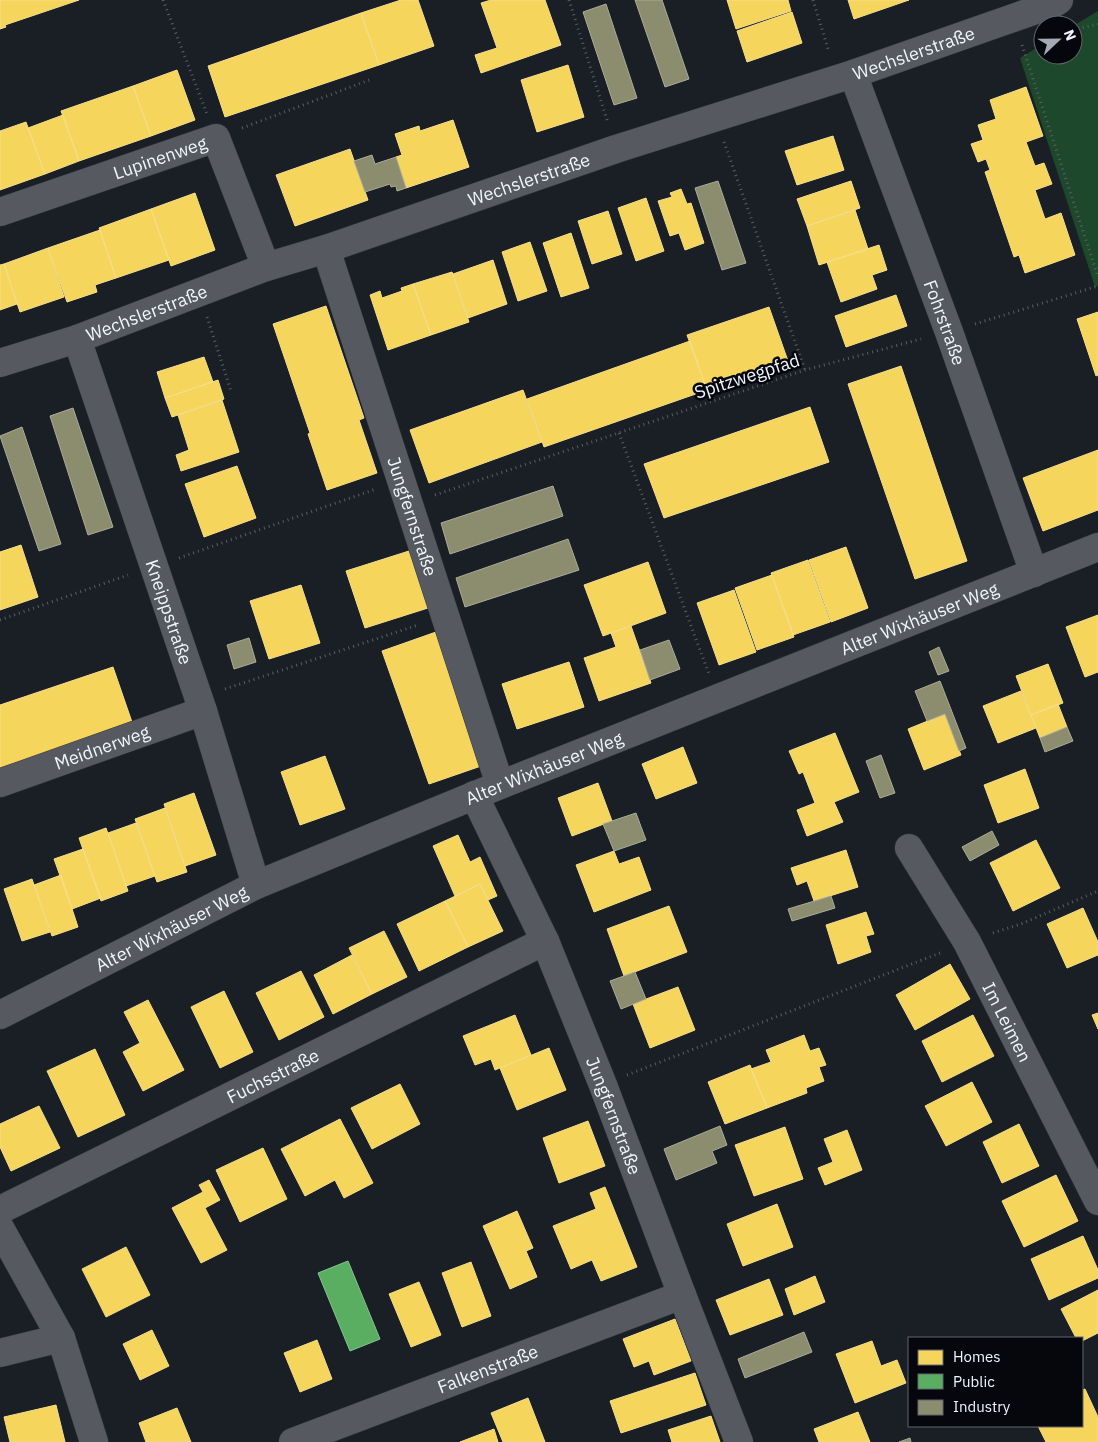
<svg xmlns="http://www.w3.org/2000/svg" width="1098" height="1442" viewBox="0 0 1098 1442" font-family="'IBM Plex Sans',sans-serif">
<style>
.green{fill:#1d482c}
.homes{fill:#f6d55c;stroke:#f4df8d}
.public{fill:#5aae61;stroke:#87c390}
.industry{fill:#8c8c6e;stroke:#aaac99}
.lines{fill:none;stroke-linecap:round;stroke-linejoin:round}
.minor-casing{stroke:#383b41;stroke-width:29}
.path{stroke:#5b5e62;stroke-width:3;stroke-dasharray:1 4;stroke-linecap:butt}
.minor{stroke:#565a60;stroke-width:28}
.labels{text-anchor:middle;dominant-baseline:central;stroke-width:5;stroke-linejoin:round;paint-order:stroke}
.street-label{font-size:18px;fill:#f0f5fe;stroke:#05070c}
</style>
<rect width="100%" height="100%" fill="#1a1e25"/>
<!-- green -->
<path class="green" d="M1098,11V286L1095,287L1020,58L1043,44V55H1073V26Z"/>
<!-- homes -->
<path class="homes" d="M0,0H79L5,25L6,27L0,29Z
M401,0H418L434,46L379,65L361,13Z
M491,0H545L561,45L481,73L475,55L497,48L481,3Z
M727,0H788L791,11L736,29Z
M848,0H909L854,19Z
M792,12L802,43L747,62L737,31Z
M361,13L379,65L225,117L208,66Z
M568,65L584,117L537,132L521,80Z
M177,70L195,120L151,136L133,86Z
M133,86L151,136L79,161L61,111Z
M1026,87L1043,136L1026,142L1035,166L1044,163L1052,184L1035,190L1045,219L1061,213L1075,255L1025,273L1019,255L1014,257L985,172L990,170L986,159L978,162L971,144L983,140L978,125L996,119L990,100Z
M63,115L79,161L45,174L28,128Z
M453,120L469,167L406,188L396,157L402,155L395,134L419,126L420,131Z
M26,122L45,174L0,190V131Z
M833,136L844,170L797,185L785,151Z
M350,149L368,200L295,226L276,175Z
M851,181L860,208L807,226L797,199Z
M681,189L687,204L691,203L704,243L685,250L679,233L670,236L658,201L672,197L670,193Z
M195,193L215,250L171,266L151,209Z
M646,198L664,251L636,261L618,208Z
M151,209L169,260L116,278L99,228Z
M855,210L868,249L819,265L807,226Z
M608,211L622,254L592,264L578,221Z
M100,230L116,278L95,285L97,292L67,302L48,248Z
M571,233L589,288L561,297L543,243Z
M530,242L547,291L518,301L502,252Z
M879,245L887,270L872,275L877,289L841,302L827,262Z
M48,248L64,297L20,312L4,264Z
M493,260L507,304L468,318L453,274Z
M4,264L17,304L0,310V265Z
M452,272L469,322L431,335L413,284Z
M413,284L431,335L388,350L370,295L380,291L382,298L402,291L401,288Z
M896,295L907,326L846,347L835,316Z
M326,306L364,418L359,420L377,473L327,490L308,434L310,433L273,324Z
M769,307L788,361L707,390L687,335Z
M1098,312V375L1096,376L1077,319Z
M690,341L707,390L544,447L527,399Z
M204,357L213,382L165,398L157,372Z
M901,366L967,561L915,579L848,384Z
M218,380L224,399L172,417L165,398Z
M523,390L542,442L429,483L410,430Z
M222,400L239,452L181,471L176,455L189,450L178,415Z
M810,407L829,462L664,518L644,464Z
M1098,450V510L1043,531L1023,478Z
M237,466L256,518L204,537L185,484Z
M21,545L38,597L0,610V552Z
M846,547L868,608L831,622L809,560Z
M409,551L428,608L365,628L346,571Z
M808,560L830,622L793,635L771,573Z
M648,562L666,613L603,636L584,585Z
M772,575L794,637L757,650L735,588Z
M301,585L320,643L269,659L250,601Z
M734,590L756,652L719,665L697,603Z
M1098,615V672L1085,677L1066,627Z
M631,626L651,683L599,701L584,658L616,647L611,633Z
M436,632L484,765L429,784L382,651Z
M569,662L584,707L517,729L502,684Z
M1048,664L1063,703L1031,715L1016,676Z
M113,667L133,725L0,770V705Z
M1021,691L1036,728L998,743L983,706Z
M1058,704L1067,727L1040,738L1031,715Z
M945,714L961,755L924,770L908,729Z
M835,733L859,792L834,802L843,822L807,836L797,810L815,803L803,772L799,774L789,751Z
M683,747L697,783L656,799L642,764Z
M325,756L345,809L300,825L281,772Z
M1025,769L1039,808L998,823L984,785Z
M598,783L612,821L572,836L558,798Z
M194,793L216,855L185,866L164,804Z
M165,808L187,872L157,882L135,819Z
M136,823L155,876L126,886L108,833Z
M106,828L128,891L101,901L79,838Z
M458,835L470,862L480,857L497,896L488,900L480,884L455,896L433,846Z
M1036,840L1060,888L1013,911L990,863Z
M83,849L101,898L72,909L54,859Z
M846,850L858,887L814,901L807,881L797,885L791,868Z
M614,851L619,864L639,857L651,890L594,912L576,865Z
M61,875L78,927L52,936L34,885Z
M32,879L50,932L22,941L4,889Z
M480,884L503,931L468,947L445,901Z
M445,901L468,947L419,971L397,924Z
M669,906L687,952L624,976L607,929Z
M1083,908L1098,942V955L1067,968L1047,924Z
M866,912L874,934L866,936L871,952L838,964L826,925Z
M384,931L407,977L372,994L349,948Z
M352,955L372,994L333,1014L314,975Z
M950,964L970,999L915,1030L896,995Z
M301,971L324,1017L279,1040L256,993Z
M678,987L695,1030L650,1048L633,1004Z
M224,991L253,1052L220,1068L191,1007Z
M148,1000L184,1070L143,1091L123,1052L140,1043L124,1012Z
M1098,1013V1029L1092,1015Z
M515,1015L531,1055L495,1070L491,1059L475,1065L463,1036Z
M973,1015L994,1056L942,1082L922,1041Z
M804,1035L810,1051L819,1048L826,1065L819,1067L824,1081L806,1088L807,1093L767,1108L751,1069L771,1062L766,1050Z
M549,1048L566,1090L517,1110L500,1068Z
M95,1049L125,1115L78,1137L47,1071Z
M750,1065L767,1108L725,1124L708,1082Z
M972,1082L992,1122L946,1146L925,1106Z
M400,1084L420,1124L372,1149L351,1108Z
M39,1106L60,1148L11,1171L0,1147V1124Z
M340,1119L373,1183L344,1198L335,1180L305,1196L281,1149Z
M588,1121L605,1166L559,1183L543,1138Z
M1019,1124L1039,1166L1002,1183L983,1142Z
M785,1127L803,1179L754,1196L735,1145Z
M847,1130L862,1170L825,1185L818,1168L833,1162L824,1139Z
M263,1148L287,1199L240,1222L216,1170Z
M1056,1175L1078,1221L1024,1247L1002,1201Z
M209,1180L220,1200L205,1208L227,1250L201,1263L172,1208L203,1192L199,1185Z
M605,1187L637,1267L601,1281L592,1260L571,1269L553,1226L596,1209L590,1193Z
M777,1204L793,1247L743,1266L727,1224Z
M517,1211L533,1248L526,1251L537,1277L510,1289L483,1226Z
M1083,1236L1098,1270V1278L1049,1300L1031,1259Z
M126,1247L150,1295L106,1317L82,1269Z
M471,1262L491,1316L462,1327L442,1273Z
M815,1276L825,1302L794,1315L785,1289Z
M769,1279L783,1315L730,1335L716,1300Z
M419,1282L441,1335L411,1347L389,1294Z
M1098,1290V1333L1082,1341V1338H1076L1061,1309Z
M675,1319L691,1361L654,1375L649,1361L634,1367L623,1339Z
M152,1330L169,1366L140,1380L123,1344Z
M317,1340L332,1379L300,1392L284,1353Z
M872,1341L881,1366L897,1360L906,1383L855,1403L836,1354Z
M695,1373L706,1405L621,1433L610,1401Z
M1085,1389L1098,1417V1442H1046L1038,1426H1082V1390Z
M528,1398L545,1442H503L491,1413Z
M56,1405L65,1442H10L4,1417Z
M177,1408L191,1442H146L139,1423Z
M858,1412L870,1442H819L814,1429Z
M711,1416L720,1442H672L668,1430Z
M494,1429L498,1442H460Z"/>
<!-- public -->
<path class="public" d="M348,1261L380,1339L350,1351L318,1273Z"/>
<!-- industry -->
<path class="industry" d="M635,0H662L689,79L665,87Z
M606,4L637,98L614,105L583,12Z
M372,155L375,164L396,157L406,188L397,191L396,186L391,187L390,184L365,192L354,161Z
M718,181L746,263L722,270L695,188Z
M73,408L113,527L88,535L50,416Z
M22,427L61,544L39,551L0,436Z
M553,486L563,516L450,554L441,523Z
M568,539L579,570L465,607L456,578Z
M249,638L256,662L234,669L227,645Z
M669,640L680,669L650,680L640,650Z
M939,647L949,671L938,675L929,652Z
M940,681L966,748L959,751L945,714L927,721L915,691Z
M1067,727L1073,741L1045,752L1040,738Z
M881,755L895,793L880,798L866,761Z
M636,813L646,840L614,851L603,824Z
M992,831L999,845L970,861L962,847Z
M831,896L835,908L792,921L788,909Z
M635,972L646,999L621,1009L610,981Z
M720,1126L727,1145L712,1151L717,1163L676,1180L664,1149Z
M804,1332L812,1352L745,1378L738,1359Z
M910,1438L911,1442H899Z"/>
<g class="lines">
<!-- minor casing -->
<g class="minor-casing">
<g id="minor">
<path id="s1" d="M853,74L949,332L1034,573"/>
<path id="s2" d="M0,212L216,138L266,267"/>
<path id="s3" d="M326,249L500,785"/>
<path id="s4" d="M77,339L203,711L256,885"/>
<path id="s5" d="M0,363L77,339L266,267L326,249L616,149L853,74L1053,4L1059,0"/>
<path id="s6" d="M0,783L203,711"/>
<path id="s7" d="M474,795L545,941L603,1085L682,1295L739,1442"/>
<path id="s8" d="M909,848L967,942L1098,1201"/>
<path id="s9" d="M0,1015L256,885L500,785L1098,547"/>
<path id="s10" d="M0,1210L545,941"/>
<path d="M0,1228L61,1338L94,1442"/>
<path d="M0,1353L61,1338"/>
<path id="s11" d="M293,1442L682,1295"/>
</g>
</g>
<!-- path -->
<path class="path" d="M163,0L207,114
M569,0L608,123
M813,0L829,52
M1073,30L1098,24
M1022,45L1098,277
M242,128L372,79
M724,142L805,370
M207,317L231,391
M975,324L1098,286
M619,433L709,674
M435,495L805,370L921,339
M179,558L376,489
M0,620L128,575
M225,689L418,625
M993,933L1021,924L1098,891
M627,1075L940,953"/>
<!-- minor -->
<use href="#minor" class="minor"/>
</g>
<g class="labels">
<!-- street labels -->
<g class="street-label">
<text stroke="none"><textPath href="#s5" startOffset="965">Wechslerstraße</textPath></text>
<text stroke="none"><textPath href="#s2" startOffset="169">Lupinenweg</textPath></text>
<text stroke="none"><textPath href="#s5" startOffset="560">Wechslerstraße</textPath></text>
<text stroke="none"><textPath href="#s5" startOffset="155">Wechslerstraße</textPath></text>
<text stroke="none"><textPath href="#s1" startOffset="265">Fohrstraße</textPath></text>
<text transform="translate(747 376) rotate(-18)">Spitzwegpfad</text>
<text stroke="none"><textPath href="#s3" startOffset="281">Jungfernstraße</textPath></text>
<text stroke="none"><textPath href="#s4" startOffset="288">Kneippstraße</textPath></text>
<text stroke="none"><textPath href="#s9" startOffset="1002">Alter Wixhäuser Weg</textPath></text>
<text stroke="none"><textPath href="#s6" startOffset="108">Meidnerweg</textPath></text>
<text stroke="none"><textPath href="#s9" startOffset="598">Alter Wixhäuser Weg</textPath></text>
<text stroke="none"><textPath href="#s9" startOffset="192">Alter Wixhäuser Weg</textPath></text>
<text stroke="none"><textPath href="#s8" startOffset="200">Im Leimen</textPath></text>
<text stroke="none"><textPath href="#s10" startOffset="304">Fuchsstraße</textPath></text>
<text stroke="none"><textPath href="#s7" startOffset="350">Jungfernstraße</textPath></text>
<text stroke="none"><textPath href="#s11" startOffset="208">Falkenstraße</textPath></text>
</g>
</g>
<!-- legend -->
<rect x="908" y="1337" width="175" height="90" fill="#05070c" stroke="#63666d"/>
<rect x="918" y="1350" width="25" height="15" fill="#f6d55c" stroke="#63666d"/>
<text x="953" y="1362" font-size="15" fill="#f0f5fe">Homes</text>
<rect x="918" y="1374" width="25" height="15" fill="#5aae61" stroke="#63666d"/>
<text x="953" y="1387" font-size="15" fill="#f0f5fe">Public</text>
<rect x="918" y="1400" width="25" height="15" fill="#8c8c6e" stroke="#63666d"/>
<text x="953" y="1412" font-size="15" fill="#f0f5fe">Industry</text>
<!-- north arrow -->
<g transform="translate(1058 40) rotate(68)"><circle r="24" fill="#05070c" stroke="#63666d"/>
<path d="M0-4L9 19L0 12L-9 19Z" fill="#a5aab2"/>
<text y="-8" font-size="14" font-weight="bold" text-anchor="middle" fill="#f0f5fe">N</text>
</g>
</svg>
